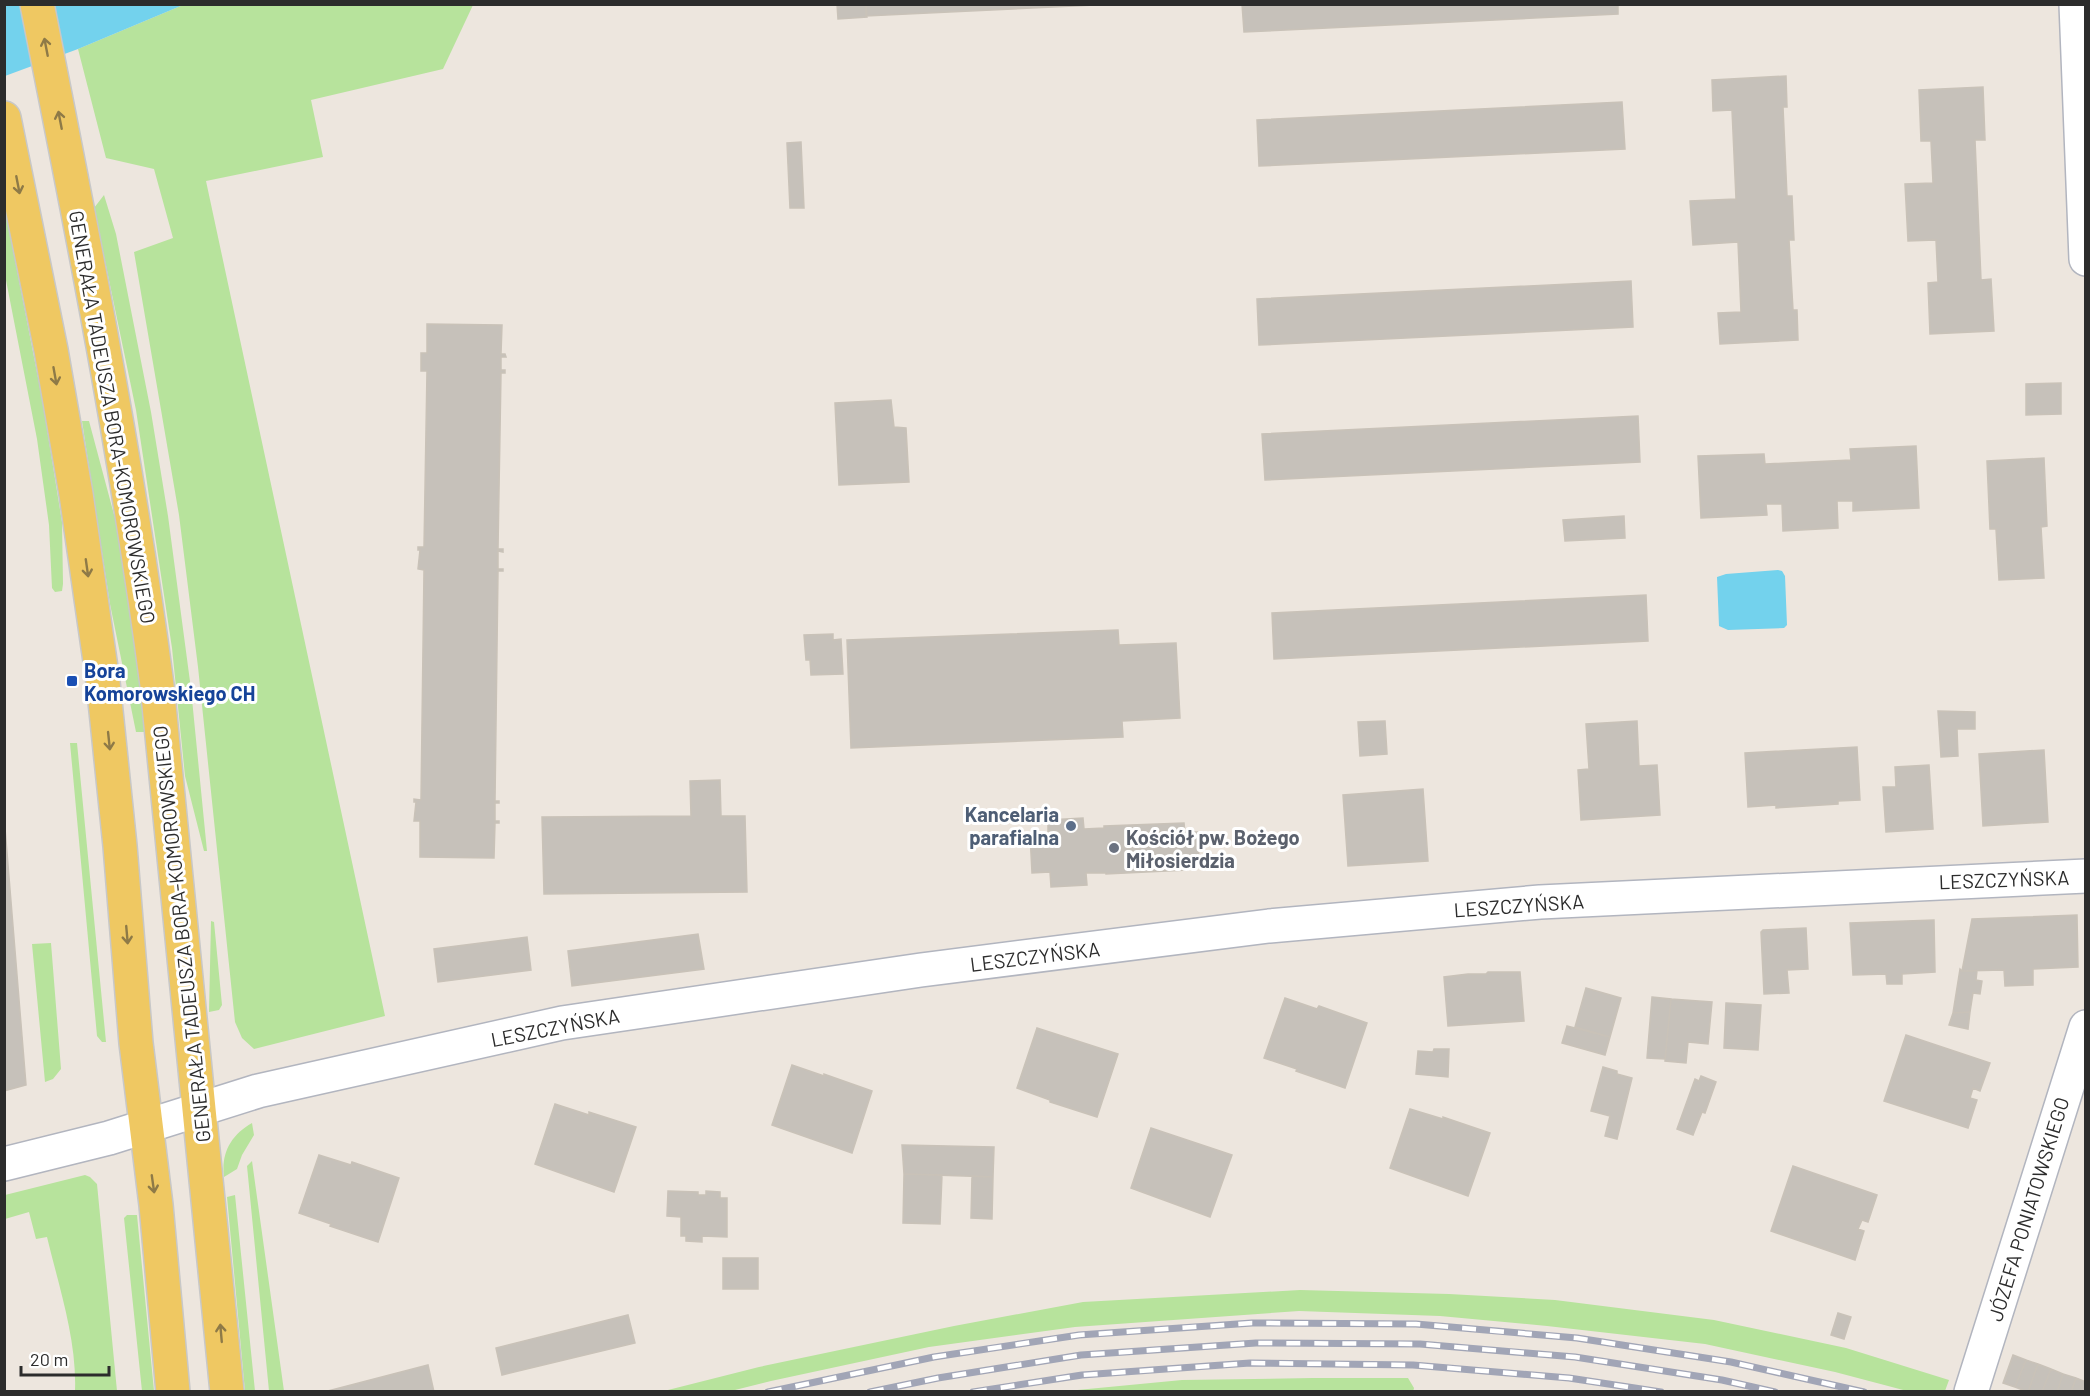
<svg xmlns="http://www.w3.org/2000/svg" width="2090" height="1396" viewBox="0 0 2090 1396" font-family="Barlow,sans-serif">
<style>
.green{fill:#b7e39c}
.water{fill:#73d2ed}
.building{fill:#c6c1ba;stroke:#c9c2b8;stroke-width:1.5}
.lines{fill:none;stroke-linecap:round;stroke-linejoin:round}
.minor-casing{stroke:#b2b5bf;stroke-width:36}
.major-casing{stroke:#c8c8c8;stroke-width:36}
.minor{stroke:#fff;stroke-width:33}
.major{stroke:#efc862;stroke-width:33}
.rail-casing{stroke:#a1a5b6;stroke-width:7}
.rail{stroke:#fff;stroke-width:4.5;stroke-dasharray:14;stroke-linecap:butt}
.oneway{stroke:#8e7a47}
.transit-dot{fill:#1a4fb4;stroke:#fff;stroke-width:2}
.service-dot{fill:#5c6f8a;stroke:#fff;stroke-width:2}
.worship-dot{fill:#6b7280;stroke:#fff;stroke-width:2}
.labels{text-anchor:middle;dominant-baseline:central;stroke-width:6;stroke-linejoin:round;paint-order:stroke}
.street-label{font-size:20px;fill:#2c2c2c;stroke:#fff}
.transit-label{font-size:20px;font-weight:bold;fill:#164399;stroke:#fff;text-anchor:start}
.service-label{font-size:20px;font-weight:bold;fill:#4e5e75;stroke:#fff;text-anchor:end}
.worship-label{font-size:20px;font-weight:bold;fill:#5b616d;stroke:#fff;text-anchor:start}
</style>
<rect width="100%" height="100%" fill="#ede6de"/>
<!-- green -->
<path class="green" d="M183,5H473L443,69L311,100L323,157L206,181L385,1016L254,1049L242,1038L235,1022L198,667L179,515L134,252L173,238L154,169L106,158L78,49Z
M104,195L116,234L151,412L168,516L191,689L207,851H204L185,776L172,648L136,410L94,208Z
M5,209L42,398L62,522L63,584L62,591L55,592L52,588L49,525L37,439L5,275Z
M82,421H89L124,552L146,728L145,732H136L110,604Z
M70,743H77L106,1042H102L97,1036Z
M211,921L214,922L222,1005L219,1010L209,1012Z
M51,943L61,1069L53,1079L45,1082L32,944Z
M252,1123L254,1135L242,1155L237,1169L224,1177C221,1153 231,1135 252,1123Z
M252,1161L284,1391H269L247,1166Z
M85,1175L90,1177L97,1184L117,1391H75C77,1340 59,1287 47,1237L36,1239L29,1212L5,1219V1195Z
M235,1195L255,1391H245L227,1197Z
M127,1215H137L154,1391H142L124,1218Z
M1300,1290L1449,1294L1555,1300L1714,1320L1846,1348L1949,1380L1945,1391H1907L1835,1372L1705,1344L1547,1326L1440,1316L1299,1311L1075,1327L929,1347L771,1381L731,1391H664L759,1367L954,1326L1083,1302Z
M1313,1378H1408L1414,1388L1413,1392L1067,1391L1182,1380Z"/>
<!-- water -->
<path class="water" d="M5,5H183L78,49L5,76Z
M1778,570L1782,571L1785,576L1787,625L1784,628L1728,630L1719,626L1717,577L1726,574Z"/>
<!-- building -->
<path class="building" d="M837,4H866L867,17L838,19Z
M866,4H1094V5L866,16Z
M1242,4H1618V14L1244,32Z
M1786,76L1787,107H1783L1787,196H1792L1794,240H1789L1793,310H1797L1798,340L1720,344L1718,313L1741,312L1738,242L1693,245L1690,201L1736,199L1732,110L1713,111L1712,80Z
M1983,87L1985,140H1975L1981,280L1991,279L1994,331L1930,334L1928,283L1938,282L1936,240L1908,241L1905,184L1933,183L1931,141H1921L1919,90Z
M1622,102L1625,149L1259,166L1257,120Z
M801,142L804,208H790L787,143Z
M1631,281L1633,327L1259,345L1257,299Z
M427,324L502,325L501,354H505L506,357H501V370H505V373H501L498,549H503V552L498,551V569H503V571H498L495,801H499V803H495V821H499V823H495L494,858L420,857V821H414L416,802H414V799L421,800L424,570L418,569L420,550H418V547H424L427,371H421V353H427Z
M2061,383V414L2026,415V384Z
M891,400L894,427L906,428L909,482L839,485L835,403Z
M1638,416L1640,462L1265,480L1262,434Z
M1916,446L1919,508L1853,511V501H1837L1838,528L1783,531L1782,504H1766L1767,515L1701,518L1698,456L1764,454L1765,464L1851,460L1850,449Z
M2044,458L2047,526L2041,527L2044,578L1999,580L1996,529H1990L1987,461Z
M1624,516L1625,538L1565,541L1563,520Z
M1646,595L1648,641L1274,659L1272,613Z
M1118,630L1119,645L1176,643L1180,718L1122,721L1123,737L851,748L847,640Z
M833,634V640L841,639L843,674L811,675L810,660H806L804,635Z
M1938,711L1975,712V729H1957L1958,756L1941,757Z
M1385,721L1387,754L1360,756L1358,722Z
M1637,721L1639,766L1657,765L1660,815L1581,820L1578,770L1589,769L1586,724Z
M1857,747L1860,800L1838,801V804L1776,808V805L1748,807L1745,753Z
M2044,750L2048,822L1983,826L1979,754Z
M1929,765L1933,829L1886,832L1883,787H1896L1895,767Z
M720,780L721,816H745L747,892L544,894L542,817L691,816L690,781Z
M1423,789L1428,861L1348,866L1343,795Z
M4,816L26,1085L4,1091Z
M1083,818L1084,829L1104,828V826L1184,823L1185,832H1198L1199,861L1187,862V870L1106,874V873H1086L1087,885L1051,887L1050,872L1032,873L1030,834L1048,833V820Z
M2077,915L2078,967L2033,969V985L2005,986L2004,970L1962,971L1972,919Z
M1934,920L1935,972L1902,974V984H1887L1886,974L1853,975L1850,923Z
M1806,928L1808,969L1787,970L1789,993L1764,994L1761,932L1763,930Z
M698,934L704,969L572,986L568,951Z
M527,937L531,970L438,982L434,949Z
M1960,969L1962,971H1977L1976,980L1982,981L1980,994L1973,993L1970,1012L1953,1013Z
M1488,972H1520L1524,1021L1448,1026L1444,977L1468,974H1486Z
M1586,988L1621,998L1610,1037L1575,1027Z
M1652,997L1671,999L1665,1059L1647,1058Z
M1285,998L1317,1009L1319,1006L1367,1023L1345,1088L1296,1071L1297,1069L1264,1058Z
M1671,999L1712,1002L1708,1044L1688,1042L1686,1063L1665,1061Z
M1726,1003L1761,1005L1758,1050L1724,1048Z
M1970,1012L1968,1029L1949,1025L1953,1013Z
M1567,1026L1610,1037L1605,1055L1562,1043Z
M1037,1028L1118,1054L1097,1117L1050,1102V1100L1017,1088Z
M1906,1035L1990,1063L1980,1091L1973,1088L1970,1098L1977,1100L1968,1128L1884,1101Z
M1434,1049H1449L1448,1077L1416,1074L1418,1051L1433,1052Z
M792,1065L824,1076V1074L872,1091L852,1153L772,1125Z
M1603,1067L1617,1071V1074L1632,1078L1617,1139L1605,1136L1610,1116L1591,1111Z
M1701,1076L1716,1082L1705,1113L1702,1112L1693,1135L1677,1129L1695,1079L1699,1081Z
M555,1104L589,1115V1112L636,1127L614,1192L535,1164Z
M1410,1109L1443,1119V1117L1490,1133L1468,1196L1390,1168Z
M1151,1128L1232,1155L1210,1217L1131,1188Z
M902,1145L994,1147L993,1177L904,1174Z
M319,1155L351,1165L352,1162L399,1178L378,1242L330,1226L331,1224L299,1213Z
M1793,1166L1877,1195L1868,1222L1862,1220L1858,1229L1864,1231L1855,1260L1771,1231Z
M904,1174L942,1175L940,1224L903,1223Z
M972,1176L993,1177L992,1219L971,1218Z
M668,1191L698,1192V1195H706V1191L720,1192V1198H727V1237L702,1236V1242L686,1241V1236H681V1217L667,1216Z
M723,1258H758V1289H723Z
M1838,1313L1851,1317L1844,1339L1831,1335Z
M628,1315L635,1343L502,1375L496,1348Z
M2013,1355L2026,1360L2015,1387L2003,1383Z
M2026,1360L2038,1364L2028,1392L2015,1387Z
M2038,1364L2051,1369L2042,1392H2028Z
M428,1365L434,1392H324Z
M2051,1369L2063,1374L2057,1392H2042Z
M2063,1374L2076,1378L2071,1392H2057Z
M2076,1378L2086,1382L2085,1392H2071Z"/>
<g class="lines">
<!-- minor casing -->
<g class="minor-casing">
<path id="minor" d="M2076,4L2086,259
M4,1164L109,1138L258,1091L562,1023L921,970L1269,926L1540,902L2086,876
M1971,1392L2086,1027"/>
</g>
<!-- major casing -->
<g class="major-casing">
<path id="major" d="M37,4C82,230 127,457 157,685L227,1392
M4,118L51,350L76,494L103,682L120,846L136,1043L156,1205L173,1392"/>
</g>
<!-- minor -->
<use href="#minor" class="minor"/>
<!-- major -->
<use href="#major" class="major"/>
<!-- rail casing -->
<g class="rail-casing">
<path id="rail" d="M768,1392L934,1357L1079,1335L1252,1323L1416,1324L1577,1338L1731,1362L1864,1392
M870,1392L938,1378L1081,1355L1256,1343L1420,1344L1575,1357L1722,1380L1775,1392
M973,1392L1082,1375L1250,1363L1413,1365L1569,1378L1661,1392"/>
</g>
<!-- rail -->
<use href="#rail" class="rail"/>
</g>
<!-- one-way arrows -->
<defs><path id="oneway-shaft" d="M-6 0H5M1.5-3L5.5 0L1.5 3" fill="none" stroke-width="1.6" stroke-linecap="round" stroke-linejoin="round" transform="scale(1.5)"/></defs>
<g class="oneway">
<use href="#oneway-shaft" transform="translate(46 47) rotate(-101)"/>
<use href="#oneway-shaft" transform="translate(60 120) rotate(-101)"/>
<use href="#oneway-shaft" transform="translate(18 185) rotate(79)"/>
<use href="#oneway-shaft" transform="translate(55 376) rotate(80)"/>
<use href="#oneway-shaft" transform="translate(87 568) rotate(82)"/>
<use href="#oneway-shaft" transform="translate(109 741) rotate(84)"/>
<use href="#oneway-shaft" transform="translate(127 935) rotate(85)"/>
<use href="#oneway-shaft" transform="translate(153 1184) rotate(82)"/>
<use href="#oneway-shaft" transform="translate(221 1333) rotate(-95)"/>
</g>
<!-- markers -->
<rect class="transit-dot" x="66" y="675" width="12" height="12" rx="3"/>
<circle class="service-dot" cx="1071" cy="826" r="6"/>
<circle class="worship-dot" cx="1114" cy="848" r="6"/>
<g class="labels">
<!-- street labels -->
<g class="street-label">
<text transform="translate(113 417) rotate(80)">GENERAŁA TADEUSZA BORA-KOMOROWSKIEGO</text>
<text transform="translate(2004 879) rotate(-2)">LESZCZYŃSKA</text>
<text transform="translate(1519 905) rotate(-4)">LESZCZYŃSKA</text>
<text transform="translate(181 934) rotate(-96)">GENERAŁA TADEUSZA BORA-KOMOROWSKIEGO</text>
<text transform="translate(1035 956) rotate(-7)">LESZCZYŃSKA</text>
<text transform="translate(555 1027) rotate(-11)">LESZCZYŃSKA</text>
<text transform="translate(2028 1209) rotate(-73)">JÓZEFA PONIATOWSKIEGO</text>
</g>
<!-- transit labels -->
<g class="transit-label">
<text x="84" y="670">Bora<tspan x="84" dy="23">Komorowskiego CH</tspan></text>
</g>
<!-- service labels -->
<g class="service-label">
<text x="1059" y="814">Kancelaria<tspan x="1059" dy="23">parafialna</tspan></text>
</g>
<!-- worship labels -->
<g class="worship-label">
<text x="1126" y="837">Kościół pw. Bożego<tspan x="1126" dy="23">Miłosierdzia</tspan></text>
</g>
</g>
<!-- border -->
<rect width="2090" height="1396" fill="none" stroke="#2c2c2c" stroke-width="12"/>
<!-- scale -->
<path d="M21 1366v9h88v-9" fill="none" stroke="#2c2c2c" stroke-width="3"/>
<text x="30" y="1366" font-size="18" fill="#2c2c2c" stroke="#ffffff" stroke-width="4.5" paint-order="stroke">20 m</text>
</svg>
